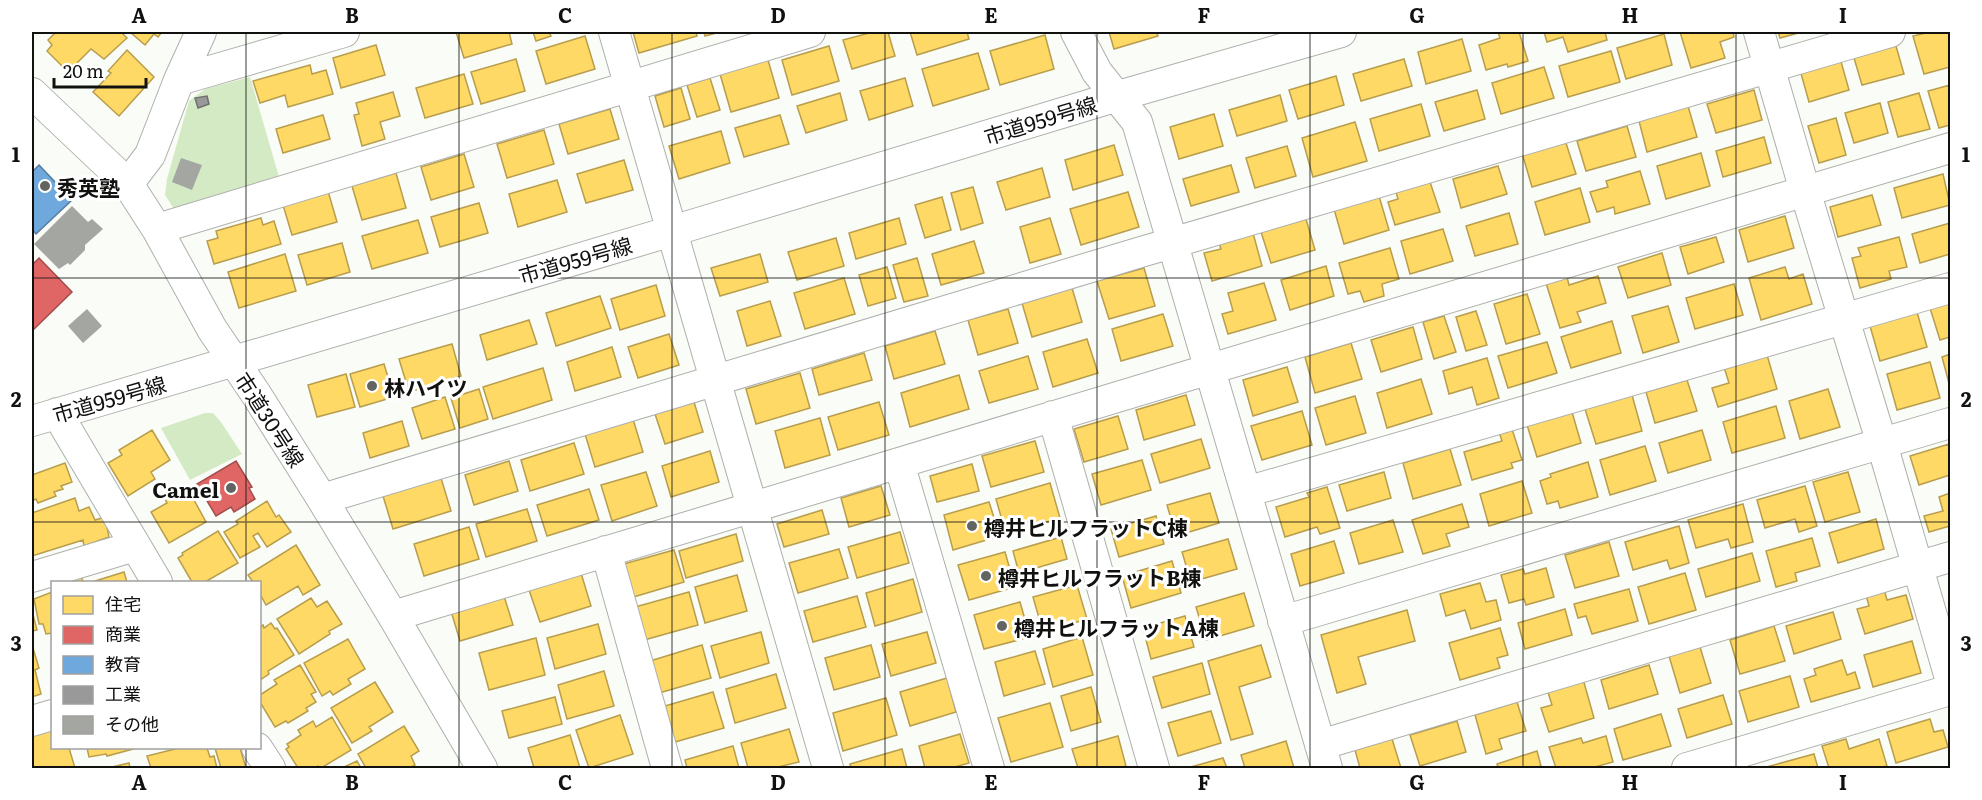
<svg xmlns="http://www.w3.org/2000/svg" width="1982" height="800" viewBox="0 0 1982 800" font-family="Literata,'Noto Sans JP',serif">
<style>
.green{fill:#d4eac5}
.homes{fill:#ffd966;stroke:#b89d4c;stroke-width:1.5}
.shops{fill:#e06666;stroke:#a24d4c;stroke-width:1.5}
.schools{fill:#6fa8dc;stroke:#537b9f;stroke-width:1.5}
.industry{fill:#999;stroke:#707070;stroke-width:1.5}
.building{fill:#a4a6a2}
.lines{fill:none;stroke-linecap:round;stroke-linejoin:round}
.minor-casing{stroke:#aeb0ac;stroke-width:32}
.minor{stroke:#fefffe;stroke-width:30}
.grid{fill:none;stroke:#111210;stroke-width:1.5;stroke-opacity:0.55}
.poi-dot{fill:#626461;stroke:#fff;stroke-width:2}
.labels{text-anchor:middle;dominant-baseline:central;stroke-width:6;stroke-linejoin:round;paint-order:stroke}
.street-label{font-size:21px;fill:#111210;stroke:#fff}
.poi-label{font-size:21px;font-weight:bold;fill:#111210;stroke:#fff;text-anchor:start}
.neatline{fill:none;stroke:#111210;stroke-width:2}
.grid-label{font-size:20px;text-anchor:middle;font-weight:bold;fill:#111210}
</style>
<rect width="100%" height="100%" fill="#f9fcf7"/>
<!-- green -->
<path class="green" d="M250,77L279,177L174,209L165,195L167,179L189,101L205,89Z
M205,413H213L221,422L242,454L190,480L161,428Z"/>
<!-- homes -->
<path class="homes" d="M56,32H121L127,38L104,59L91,49L68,72L47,51L52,45L48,40Z
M130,32H162L158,37L154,34L145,45Z
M456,32H509L512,44L464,58Z
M533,32H549L551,36L536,41Z
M633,32H696L697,36L639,53Z
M704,32H720L705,36Z
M873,32H888L895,56L852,69L843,40Z
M910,32H967L969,39L917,55Z
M1109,32H1156L1158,36L1114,49Z
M1498,32H1519L1528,61L1508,67L1507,64L1486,70L1479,45L1500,38Z
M1544,32H1605L1607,40L1568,52L1563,37L1547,42Z
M1680,32H1733L1734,37L1720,42L1725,58L1691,68Z
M1778,32H1802L1780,38Z
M1930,32H1950V67L1924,74L1913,36Z
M1664,34L1672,65L1626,79L1617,48Z
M1045,35L1054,69L1000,85L990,51Z
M585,36L595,69L546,84L536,51Z
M1462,39L1471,71L1426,84L1418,52Z
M376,45L385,75L341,88L333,58Z
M829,46L839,81L792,95L782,60Z
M1896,46L1904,74L1862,85L1854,58Z
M127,50L154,77L119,116L93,92L111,73L108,71Z
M1611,51L1620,82L1568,97L1559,66Z
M978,53L989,89L933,106L922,69Z
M1840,58L1849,90L1809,102L1800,70Z
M516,59L525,91L481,104L471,72Z
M1404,59L1412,86L1361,101L1353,74Z
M768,60L779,98L731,112L720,74Z
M310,65L312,74L326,70L333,94L288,107L285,95L260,103L253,81Z
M1544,67L1554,98L1501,114L1492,83Z
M464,74L473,104L425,118L416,88Z
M1336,76L1344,105L1298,119L1289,90Z
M710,78L720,110L697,117L687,85Z
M905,78L913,106L869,120L860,91Z
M1950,85V125L1939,128L1928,91Z
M681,88L690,119L664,127L655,96Z
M1477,90L1485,119L1444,131L1435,102Z
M1754,90L1762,120L1716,133L1707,104Z
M393,92L400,116L380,122L385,139L362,146L354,115L359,114L356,103Z
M840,93L847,120L806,133L797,106Z
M1919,93L1930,129L1898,137L1888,102Z
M1280,95L1287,121L1237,136L1229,110Z
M1880,103L1888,133L1854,143L1845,113Z
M1421,104L1430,136L1379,151L1370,119Z
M1688,106L1697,137L1647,152L1639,121Z
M610,109L619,139L568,154L559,124Z
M1214,114L1223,146L1179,159L1170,127Z
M323,115L330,139L283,153L276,129Z
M780,115L789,144L744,157L735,128Z
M1836,118L1846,155L1819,163L1808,126Z
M1355,122L1367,161L1313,177L1302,138Z
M1627,126L1636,157L1586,171L1577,141Z
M544,130L554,164L507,178L497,144Z
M721,131L730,163L679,179L669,146Z
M1764,137L1771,163L1723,177L1716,151Z
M1565,140L1576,174L1532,187L1522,153Z
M1114,145L1123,175L1073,190L1065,160Z
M1287,146L1296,176L1255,188L1246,158Z
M1701,153L1710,186L1666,199L1657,166Z
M464,154L474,187L431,200L421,167Z
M624,160L633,190L586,203L577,174Z
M1231,165L1239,192L1191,206L1183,179Z
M1498,166L1507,194L1461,208L1453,179Z
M1042,168L1050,197L1006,210L997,182Z
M1640,171L1650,204L1615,214L1614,207L1597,212L1590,192L1608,187L1606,181Z
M396,173L406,208L362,220L352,186Z
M1943,174L1950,205L1902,218L1894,188Z
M557,180L567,212L518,227L509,194Z
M1430,182L1440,212L1395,225L1388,202L1398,199L1396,192Z
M973,187L983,223L961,230L951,193Z
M1580,188L1590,222L1545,235L1535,202Z
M328,191L337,222L292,235L283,205Z
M1128,192L1139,227L1081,245L1070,209Z
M1872,195L1881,225L1838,237L1830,207Z
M1379,196L1389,230L1344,244L1334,209Z
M942,197L951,230L925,238L915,205Z
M479,203L488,233L440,247L431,217Z
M1509,213L1518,244L1475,256L1466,226Z
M1785,216L1794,248L1748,262L1739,230Z
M261,218L263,225L274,221L281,244L214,264L207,241L218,238L216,231Z
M899,218L906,244L856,259L849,233Z
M1050,218L1061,254L1030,263L1020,227Z
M1306,219L1315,250L1271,263L1261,232Z
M418,220L428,253L372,269L362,236Z
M1950,223V254L1920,263L1912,234Z
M1443,229L1453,261L1410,274L1401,241Z
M1253,233L1262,266L1212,281L1204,253L1221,249L1219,243Z
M1716,237L1724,262L1688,274L1680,247Z
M1899,237L1907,267L1889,271L1891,279L1860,288L1852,258L1861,256L1858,248Z
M836,238L844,266L797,280L788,252Z
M974,241L984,273L941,285L932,254Z
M342,243L350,272L307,285L298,255Z
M1390,248L1399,279L1382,284L1384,296L1364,302L1360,291L1348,294L1339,263Z
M1662,253L1671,285L1628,298L1618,267Z
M285,254L296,291L239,308L228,272Z
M760,254L768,282L720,296L711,268Z
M917,258L928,296L904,302L893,265Z
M1326,266L1334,296L1290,310L1281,280Z
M887,267L896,298L868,306L859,275Z
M1785,267L1789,279L1803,274L1812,304L1761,320L1749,278Z
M1144,268L1155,306L1109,319L1097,281Z
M1598,276L1606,303L1577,312L1581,322L1560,328L1546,283L1567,277L1569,285Z
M844,278L855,314L805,329L794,293Z
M1264,283L1276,320L1228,334L1222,314L1233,311L1228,293Z
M1734,284L1743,315L1695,329L1686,298Z
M656,285L665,316L620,330L611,299Z
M1072,288L1082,322L1032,337L1022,303Z
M1527,294L1540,334L1506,344L1494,304Z
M600,296L611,328L556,346L546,313Z
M770,301L781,336L747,346L737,311Z
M1950,302V337L1940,340L1930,308Z
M1668,306L1679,342L1643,353L1632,316Z
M1008,309L1018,343L978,355L968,320Z
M1476,311L1487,345L1466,351L1456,317Z
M1917,312L1927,347L1880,361L1870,326Z
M1163,314L1173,346L1121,361L1112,329Z
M1444,316L1456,352L1434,359L1423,322Z
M529,320L537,344L487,360L480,335Z
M1612,321L1621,353L1571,368L1561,337Z
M1413,327L1422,359L1381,372L1371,340Z
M935,331L945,364L894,379L885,346Z
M669,334L679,365L638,378L628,347Z
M1087,339L1098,373L1053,387L1043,352Z
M1547,342L1557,373L1508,388L1498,356Z
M1351,343L1362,379L1315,393L1305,357Z
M452,344L461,376L409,392L399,359Z
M612,347L621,377L575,391L567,362Z
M864,353L872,380L819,395L812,369Z
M1950,354V387L1942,357Z
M1767,355L1777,389L1718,407L1712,388L1729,383L1724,367Z
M1028,356L1038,389L989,403L979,371Z
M1487,358L1499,398L1477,405L1472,387L1449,394L1443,371Z
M1930,362L1940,398L1897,410L1887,374Z
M384,364L394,397L360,407L350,374Z
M1287,367L1298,402L1253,416L1243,380Z
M543,368L552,400L493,419L483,387Z
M800,373L810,408L756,424L746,389Z
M346,374L355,407L317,417L308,385Z
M959,375L969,409L910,427L901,393Z
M1421,379L1432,414L1387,428L1377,393Z
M1687,380L1697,411L1655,423L1646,392Z
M479,389L488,419L460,428L451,398Z
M1828,389L1840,427L1800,439L1789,401Z
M1186,395L1195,425L1144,440L1136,410Z
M1632,395L1642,431L1596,444L1585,409Z
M1355,396L1366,433L1326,445L1315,408Z
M445,397L455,429L422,439L412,408Z
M694,402L703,432L665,444L655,414Z
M879,402L889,435L838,450L828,417Z
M1776,406L1785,438L1732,453L1723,422Z
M1302,411L1312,445L1262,460L1251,426Z
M1572,412L1581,443L1537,457L1527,425Z
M1118,416L1128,449L1084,462L1074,429Z
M820,418L830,455L785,468L775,431Z
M633,419L643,452L595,467L585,434Z
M402,421L409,446L370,458L363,433Z
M1512,429L1522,460L1511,463L1513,468L1472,480L1464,452L1502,441L1499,432Z
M152,430L170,460L151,472L155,479L128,496L108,463L122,455L119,450Z
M1702,430L1711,460L1668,473L1659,443Z
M1201,439L1210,468L1160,483L1151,454Z
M1035,441L1044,472L991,487L982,456Z
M574,443L584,474L530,491L521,460Z
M1949,444L1950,475L1919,485L1910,456Z
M1645,446L1656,481L1610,495L1600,460Z
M1450,449L1461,485L1413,499L1403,463Z
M710,451L719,482L671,497L662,466Z
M1142,460L1151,490L1101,505L1092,474Z
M509,461L518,491L474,505L465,475Z
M1588,462L1598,497L1560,508L1558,501L1547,504L1540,481L1551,477L1550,474Z
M65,463L72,482L61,486L63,489L54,492L56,496L38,503L36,499L32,501V475Z
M972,464L979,491L937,502L930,476Z
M646,472L657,506L612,521L601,485Z
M1384,472L1391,498L1347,511L1339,485Z
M1848,472L1860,512L1825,522L1813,482Z
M441,478L451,511L393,529L383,496Z
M1522,481L1532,513L1489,526L1480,494Z
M1050,483L1060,518L1006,534L996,499Z
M881,486L890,515L849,527L841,498Z
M1805,486L1817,526L1799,532L1795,519L1765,528L1757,500Z
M187,487L206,522L169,543L151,512L167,503L165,499Z
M1327,487L1340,528L1320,534L1317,527L1285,537L1276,507L1309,497L1307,493Z
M589,489L599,520L547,536L537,505Z
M1210,493L1219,523L1176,536L1167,505Z
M1950,493V526L1929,532L1924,516L1943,511L1939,497Z
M75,498L79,511L89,507L95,520L105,517L109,537L84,546L83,540L32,556V513Z
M267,501L276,517L279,515L291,532L267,547L258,533L253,536L260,547L240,558L224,532L238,524L236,521Z
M989,502L1000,536L953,550L944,515Z
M1462,504L1469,527L1446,534L1450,546L1423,554L1412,520Z
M1743,504L1753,542L1731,548L1728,539L1696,548L1688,520Z
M527,509L537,541L486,557L476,524Z
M822,510L829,534L784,547L777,524Z
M1156,516L1164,544L1119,557L1111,529Z
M1876,519L1884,549L1838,563L1829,533Z
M1393,520L1403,552L1359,564L1350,533Z
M1679,526L1689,563L1670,569L1667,560L1633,570L1625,542Z
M469,527L479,559L424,576L414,544Z
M218,531L238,563L205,582H192L178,558L183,555L182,553Z
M900,532L909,563L857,578L848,547Z
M736,534L743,561L686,578L679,551Z
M1061,537L1067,559L1019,573L1013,551Z
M1812,538L1820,566L1795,573L1797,581L1776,587L1766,551Z
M1228,539L1237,569L1191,582L1182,552Z
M1334,541L1344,573L1300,586L1291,554Z
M1609,542L1619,576L1575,588L1565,555Z
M296,545L320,585L303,595L298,586L266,605L260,594V582H253L248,575Z
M839,549L848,578L798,593L789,563Z
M674,550L684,582L630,598L620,565Z
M1005,552L1015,587L969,600L958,565Z
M1752,553L1760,581L1706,597L1698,569Z
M1172,561L1181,593L1131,608L1122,576Z
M1546,568L1554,597L1526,605L1524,599L1509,603L1501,575L1523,569L1525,574Z
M124,572L127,582H92Z
M581,573L591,606L540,622L529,590Z
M1685,573L1696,610L1649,624L1638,587Z
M81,575L83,582H57Z
M737,575L747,611L705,623L695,587Z
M913,579L922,612L875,626L866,593Z
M1480,583L1486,602L1496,600L1501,620L1471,629L1465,610L1446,616L1440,594Z
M1077,585L1087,619L1043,632L1033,597Z
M1629,589L1638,621L1592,634L1586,616L1578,618L1574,604Z
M1884,589L1887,600L1906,595L1913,619L1865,634L1857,609L1869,606L1866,595Z
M52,592V633L46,634L43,624H39L34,599Z
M689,592L698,625L644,640L635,607Z
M1244,593L1254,626L1206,640L1196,607Z
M504,596L513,625L460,641L451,611Z
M857,596L866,627L813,642L804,611Z
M311,598L317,607L327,601L342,624L329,631L330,634L299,654L277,619Z
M1020,602L1030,637L984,649L974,615Z
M1565,609L1572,635L1525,649L1518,623Z
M1407,610L1415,641L1358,657L1366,684L1337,693L1321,635Z
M32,611L37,630L32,631Z
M1833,612L1841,639L1794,654L1786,626Z
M1185,616L1194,647L1151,659L1143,628Z
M271,623L275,629L277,628L294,655L268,671L269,674L260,680V627L263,625L264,628Z
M598,624L606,654L555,669L547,638Z
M1774,626L1785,661L1740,674L1730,640Z
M1500,628L1508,655L1497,658L1500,668L1460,680L1449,643Z
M761,632L769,663L720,678L711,646Z
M927,632L936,663L891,676L882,644Z
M1082,637L1093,675L1053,687L1043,649Z
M536,638L545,675L489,690L479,653Z
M348,639L365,669L348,679L351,684L333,695L330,691L322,696L304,663Z
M1912,641L1921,673L1873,687L1864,655Z
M702,645L711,678L659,693L650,661Z
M871,645L880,677L834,690L825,658Z
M1261,645L1271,677L1239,687L1253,734L1231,740L1208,661Z
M1700,647L1711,683L1680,693L1669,656Z
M32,648H33L39,668L35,670L41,694L32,697Z
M1035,651L1045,684L1004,696L995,662Z
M1842,660L1847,675L1855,672L1860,688L1811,702L1804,679L1816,675L1814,669Z
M1202,663L1210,694L1162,708L1153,677Z
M300,665L316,692L311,694L316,702L306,708L308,711L288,723L286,721L275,727L260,702V695L277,684L274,680Z
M1649,665L1658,694L1609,709L1601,680Z
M604,671L614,706L567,719L558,685Z
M776,674L786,708L735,723L726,689Z
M1790,676L1799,707L1748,722L1739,691Z
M947,678L956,712L910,726L900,692Z
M1583,679L1594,718L1549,732L1541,708L1552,705L1547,689Z
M375,682L393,712L369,727L372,731L352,743L331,708Z
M1091,687L1101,722L1071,731L1061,696Z
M713,692L724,728L675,742L665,706Z
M1723,695L1732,724L1687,738L1678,709Z
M555,697L562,724L509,738L502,711Z
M886,698L897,735L843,751L833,713Z
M1517,702L1526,731L1499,739L1502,749L1486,754L1475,715Z
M1050,703L1063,747L1011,762L998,718Z
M1211,711L1221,743L1178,756L1168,723Z
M1661,714L1671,746L1623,760L1614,729Z
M620,715L633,754L589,768L576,730Z
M332,717L351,750L321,768L318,766L313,768H298L286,749L289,747L287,744L301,735L298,730L313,721L316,727Z
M1930,719L1934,732L1943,730L1948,747L1896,763L1887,732Z
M1457,721L1466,752L1420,766L1410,735Z
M404,726L419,751L411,756L415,765L409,768H366L358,754Z
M52,729V748H69L75,768H32V735Z
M789,729L799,762L774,768H748L741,743Z
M960,734L969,763L951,768H925L919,746Z
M570,735L580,768H534L528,748Z
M1118,736L1126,766L1119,768H1078L1072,749Z
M1606,736L1613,762L1591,768H1556L1549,747L1581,738L1583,743Z
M1392,739L1401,768H1360L1355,750Z
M1846,739L1849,749L1879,739L1887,766L1879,768H1829L1822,746Z
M1286,741L1294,768H1245L1241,755Z
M733,746L739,768H687L685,760Z
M87,748H137L107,756L106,754L89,757Z
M179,748H207L210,757L214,756L217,768H151L147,756Z
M215,748H240L246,768H221Z
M902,749L907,768H851L850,764Z
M1537,751L1541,766L1533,768H1498L1497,764Z
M1814,754L1818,768H1763Z
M1223,758L1227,768H1187Z
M357,761L361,768H342Z
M129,763L130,768H108Z"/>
<!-- shops -->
<path class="shops" d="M39,258L72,292L32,331V265Z
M236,461L252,487L249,488L255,499L234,512L231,507L216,516L197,484Z"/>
<!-- schools -->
<path class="schools" d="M39,165L72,200L36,234L32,229V172Z"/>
<!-- industry -->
<path class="industry" d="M207,96L209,104L198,108L195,98Z"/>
<!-- building -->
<path class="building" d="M181,158L202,165L192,190L172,182Z
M72,206L88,222L92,219L103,229L85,245V250L70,265L68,263L59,269L34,244Z
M87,309L102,326L83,343L68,326Z"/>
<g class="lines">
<!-- minor casing -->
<g class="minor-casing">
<path id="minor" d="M614,32L828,768
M1076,32L1097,72L1137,122L1327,768
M1759,32L1805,191L1882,444L1950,678
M179,80L344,32
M32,93L128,184L157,229L212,329L256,394L322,499L393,616L482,768
M128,184L150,155L179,80L201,32
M157,229L810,32
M57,413L157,582
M1053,416L1154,768
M32,421L672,231L1118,96L1341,32
M899,463L989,768
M1246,492L1950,288
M322,499L1141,252L1890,32
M606,551L667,768
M32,577L135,546
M393,616L1210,369L1950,148
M1283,621L1950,423
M32,721L52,715
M1320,745L1950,557
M257,748L270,768
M1687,768L1950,690"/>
</g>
<!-- minor -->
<use href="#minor" class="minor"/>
</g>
<!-- grid -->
<path class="grid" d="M246,32V582M459,32V768M672,32V768M885,32V768M1097,32V768M1310,32V768M1523,32V768M1736,32V768M32,278H1950M32,522H1950M246,748V768"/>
<!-- markers -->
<g class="poi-dot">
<circle cx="45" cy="186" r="6"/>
<circle cx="372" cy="386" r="6"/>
<circle cx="231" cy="488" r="6"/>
<circle cx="972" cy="526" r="6"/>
<circle cx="986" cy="576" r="6"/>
<circle cx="1002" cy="626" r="6"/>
</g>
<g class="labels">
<!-- street labels -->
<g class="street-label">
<text transform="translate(1040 119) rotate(-17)">市道959号線</text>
<text transform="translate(575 259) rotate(-16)">市道959号線</text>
<text transform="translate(109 398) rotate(-16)">市道959号線</text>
<text transform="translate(271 419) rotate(57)">市道30号線</text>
</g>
<!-- poi labels -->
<g class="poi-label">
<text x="57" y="186">秀英塾</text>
<text x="384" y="386">林ハイツ</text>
<text x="219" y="488" text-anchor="end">Camel</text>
<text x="984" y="526">樽井ヒルフラットC棟</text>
<text x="998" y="576">樽井ヒルフラットB棟</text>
<text x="1014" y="626">樽井ヒルフラットA棟</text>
</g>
</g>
<!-- border -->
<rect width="1982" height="800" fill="none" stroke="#ffffff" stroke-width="66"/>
<!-- legend -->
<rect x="51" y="581" width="210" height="168" fill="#ffffff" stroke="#a0a09f" stroke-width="1.5"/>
<rect x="63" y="596" width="30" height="18" fill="#ffd966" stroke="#a0a09f" stroke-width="1.5"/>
<text x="105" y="611" font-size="18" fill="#111210">住宅</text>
<rect x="63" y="626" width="30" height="18" fill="#e06666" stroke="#a0a09f" stroke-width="1.5"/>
<text x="105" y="641" font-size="18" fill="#111210">商業</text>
<rect x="63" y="656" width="30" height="18" fill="#6fa8dc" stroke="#a0a09f" stroke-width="1.5"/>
<text x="105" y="671" font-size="18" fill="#111210">教育</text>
<rect x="63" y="686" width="30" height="18" fill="#999999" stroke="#a0a09f" stroke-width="1.5"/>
<text x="105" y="701" font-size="18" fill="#111210">工業</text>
<rect x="63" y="716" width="30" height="18" fill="#a4a6a2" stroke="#a0a09f" stroke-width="1.5"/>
<text x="105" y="731" font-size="18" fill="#111210">その他</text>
<!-- scale -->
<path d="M54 78v9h92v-9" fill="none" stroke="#111210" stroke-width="3"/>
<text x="63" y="78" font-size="18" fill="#111210" stroke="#ffffff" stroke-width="4.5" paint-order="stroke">20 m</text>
<rect x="33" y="33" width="1916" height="734" class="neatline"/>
<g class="grid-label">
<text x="139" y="23">A</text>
<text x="352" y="23">B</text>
<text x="565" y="23">C</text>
<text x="778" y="23">D</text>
<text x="991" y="23">E</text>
<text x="1204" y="23">F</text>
<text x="1417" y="23">G</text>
<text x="1630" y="23">H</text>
<text x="1843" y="23">I</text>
<text x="16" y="162">1</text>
<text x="1966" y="162">1</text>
<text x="16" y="407">2</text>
<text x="1966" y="407">2</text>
<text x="16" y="651">3</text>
<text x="1966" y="651">3</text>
<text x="139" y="790">A</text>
<text x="352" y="790">B</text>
<text x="565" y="790">C</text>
<text x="778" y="790">D</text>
<text x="991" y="790">E</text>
<text x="1204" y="790">F</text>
<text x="1417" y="790">G</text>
<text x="1630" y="790">H</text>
<text x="1843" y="790">I</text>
</g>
</svg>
